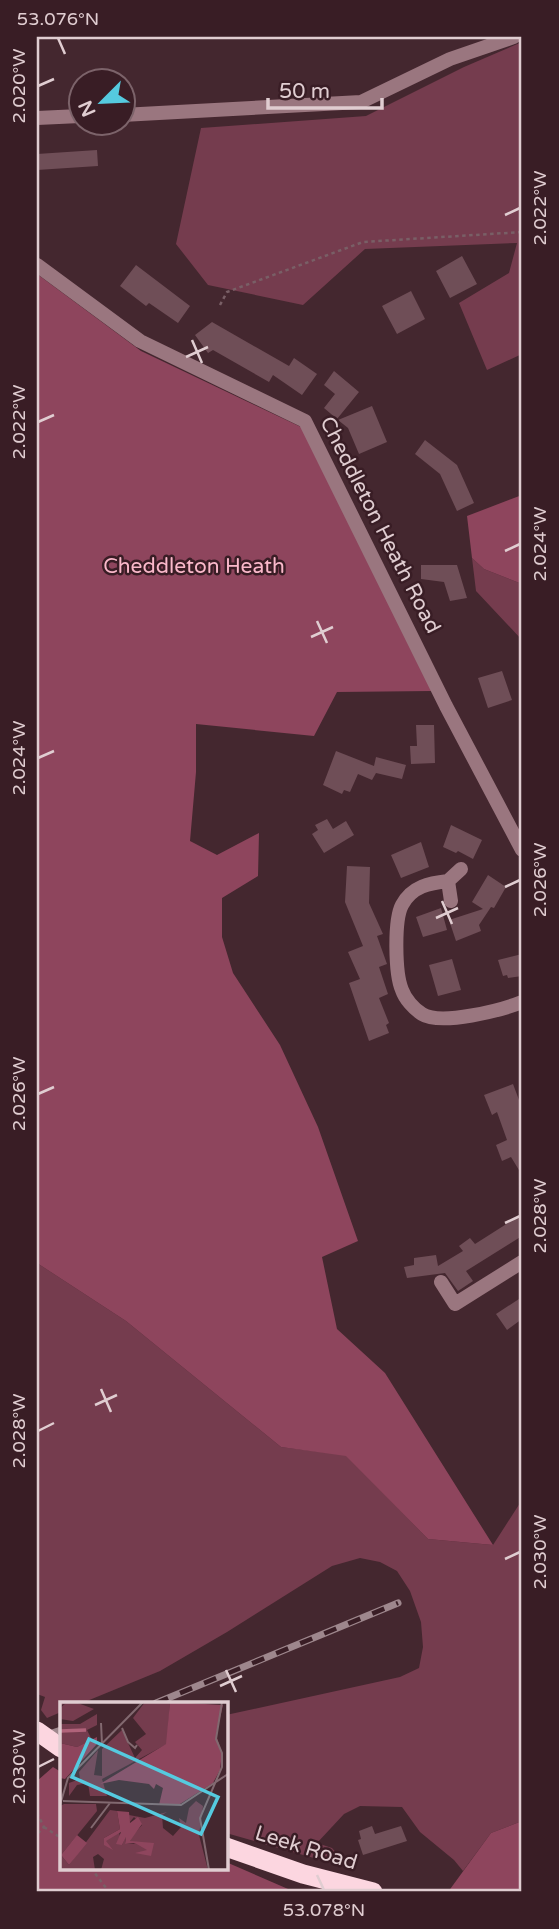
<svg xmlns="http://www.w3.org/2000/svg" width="559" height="1929" viewBox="0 0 559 1929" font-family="'Varela Round',sans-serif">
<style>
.green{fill:#753c4e}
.forest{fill:#8e455d}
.building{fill:#6f4e57}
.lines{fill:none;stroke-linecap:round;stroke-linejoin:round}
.path{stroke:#795f66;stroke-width:2.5;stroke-dasharray:3.5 3.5;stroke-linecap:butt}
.minor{stroke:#9a767f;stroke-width:14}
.trunk{stroke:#fcd6e0;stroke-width:19}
.rail-casing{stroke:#9e878d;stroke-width:7}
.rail{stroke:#391d25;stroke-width:4.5;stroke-dasharray:13;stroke-linecap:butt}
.trunk-bridge{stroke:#fcd6e0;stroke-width:19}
.ticks{fill:none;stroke:#e0cdd1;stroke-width:2.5}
.labels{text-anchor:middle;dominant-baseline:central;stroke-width:5;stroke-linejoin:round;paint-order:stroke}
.street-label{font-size:21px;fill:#e0cdd1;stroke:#391d25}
.park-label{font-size:21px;fill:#fab8ca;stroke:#391d25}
.inset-river{fill:none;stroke:#b0637a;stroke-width:3.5}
.inset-road{fill:none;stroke:#826970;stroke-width:2}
.view{fill:#55cadf;fill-opacity:0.15;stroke:#55cadf;stroke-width:3.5}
.inset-edge{fill:none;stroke:#e0cdd1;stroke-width:3.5}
.neatline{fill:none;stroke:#e0cdd1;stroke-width:2.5}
.ticks-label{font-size:18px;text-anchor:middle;fill:#e0cdd1}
</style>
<rect width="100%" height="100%" fill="#44272f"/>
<!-- green -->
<path class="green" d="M522,42V354L487,370L459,303L509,273L517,243L365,249L303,305L208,285L176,244L201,128L366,116L464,67Z
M472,558L484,569L522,584V640L476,591Z
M37,1263L126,1321L281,1447L346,1455L428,1539L493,1545L522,1500V1821L491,1833L463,1871L454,1860L420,1832L402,1807L360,1806L344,1814L317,1843L332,1848L349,1868L226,1833V1715L400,1677L419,1668L423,1647L421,1622L410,1591L397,1571L380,1562L360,1558L332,1566L227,1632L160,1671L82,1703H61V1712L47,1718L41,1710L45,1697L37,1694Z"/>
<!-- forest -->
<path class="forest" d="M37,274L141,351L301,427L432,691L337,692L314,736L196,724V772L190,841L217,855L259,833L258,876L222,898V937L233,973L280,1045L318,1127L358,1241L322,1257L337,1329L385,1373L493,1545L428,1539L346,1456L281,1447L126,1321L37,1263Z
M522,495V584L484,569L472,558L467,516Z
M53,1767L61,1772V1868H226V1862L295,1892H37V1781Z
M522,1821V1892H448L491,1833Z"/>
<!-- building -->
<path class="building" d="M97,150L98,166L37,170V154Z
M462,256L477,284L450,298L436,271Z
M136,265L190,306L178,323L149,303L146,306L120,286Z
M411,291L425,319L397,334L382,306Z
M212,322L289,366L294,358L317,374L302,395L273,375L269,382L213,350L208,353L195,335Z
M334,371L359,392L337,419L324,408L335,394L324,385Z
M372,406L387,442L359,454L348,428L338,420Z
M425,440L457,465L474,503L457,511L440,474L415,454Z
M421,565H457L467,598L450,601L444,582L421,579Z
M502,671L512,700L488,708L478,678Z
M416,725H434L435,763L411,764L410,746H417Z
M336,751L374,766L376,757L406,765L402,779L376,773L372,780L358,774L350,792L344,790L342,794L323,785Z
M327,819L333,829L346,821L354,835L324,853L312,834L318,830L315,825Z
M451,825L482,840L473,859L458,851L456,853L443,847Z
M421,842L429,867L401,878L391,855Z
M347,866L370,867L369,903L383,934L377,936L387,964L379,967L388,994L379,998L389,1023L386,1025L389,1033L369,1041L349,983L360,979L348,952L363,946L345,902Z
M488,875L506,887L494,908L491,907L479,925L481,931L456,941L449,920L483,909L472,902Z
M441,908L447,930L423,937L416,917Z
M522,954V976L508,978L507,975L503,976L498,960Z
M452,959L461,990L438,996L429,965Z
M513,1084L522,1108V1175L511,1157L502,1161L496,1145L507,1140L497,1112L492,1115L484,1095Z
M522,1214V1236L466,1271L473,1281L458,1291L445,1273L407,1278L404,1267L414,1265V1258L436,1255L438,1266L463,1251L459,1246L470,1238L475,1244Z
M522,1297V1319L507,1330L496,1314Z
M372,1826L375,1834L401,1826L407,1841L363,1855L358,1840L361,1839L359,1831Z"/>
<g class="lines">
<!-- path -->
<path class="path" d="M220,305L227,292L363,242L522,232
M37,1813L44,1827L37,1834
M44,1827L61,1838
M91,1868L109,1892"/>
<!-- minor -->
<path class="minor" d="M122,115L361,102L450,59L514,37
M37,118L80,116
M37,265L140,341L305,421L446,706L522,850
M448,881C430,883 412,886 402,905C394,920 395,974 402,990C405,999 414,1009 422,1014C441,1026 502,1010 522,1002
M451,901L448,881L461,869
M441,1282L455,1304L522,1262"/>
<!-- trunk -->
<path class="trunk" d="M226,1847L303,1874L373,1892"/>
<!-- rail casing -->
<g class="rail-casing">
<path id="rail" d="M156,1703L398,1603
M37,1738L61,1730"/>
</g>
<!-- rail -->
<use href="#rail" class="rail"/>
<!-- trunk-bridge -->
<path class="trunk-bridge" d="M37,1731L61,1748"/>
</g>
<!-- ticks -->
<path class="ticks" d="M58,38L65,54M38,86L54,79M505,215L520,208M192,340L202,363M186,357L208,347M38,422L54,415M505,551L520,544M317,621L327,643M311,637L333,627M38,758L54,751M505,887L520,880M442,901L452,924M436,918L458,908M38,1094L54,1087M505,1223L520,1216M101,1389L111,1412M95,1405L117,1395M38,1431L54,1423M505,1559L520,1552M226,1670L236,1692M220,1686L242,1676M38,1767L54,1759M317,1875L324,1890"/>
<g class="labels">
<!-- street labels -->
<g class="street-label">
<text transform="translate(380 525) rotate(63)">Cheddleton Heath Road</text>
<text transform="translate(306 1848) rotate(17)">Leek Road</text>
</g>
<!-- park labels -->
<g class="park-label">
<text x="194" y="566">Cheddleton Heath</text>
</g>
</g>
<!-- overview -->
<g transform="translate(60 1702)">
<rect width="168" height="168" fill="#44272f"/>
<path d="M0,0H15L34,7L13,19L0,17V6L6,1L0,4ZM85,0H110L107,42L42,77L47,94H30L28,81L17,83L9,94V81L20,77L19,70L38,48L34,73L42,74V47L62,28L75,56L82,48L75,40L86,32L73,16ZM37,12V23L27,28L32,38L17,45L0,41V22H20ZM136,99L143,104L139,133L148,168H41L44,157L38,152L33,155L35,168H0V104L4,102H36L37,109L1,153L9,163L50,108L57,109L60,127L44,136L46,144V138L59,130L62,143L66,134L65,142H75L69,138L82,123L74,115L69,121V113L85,116L107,110L102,113L103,126L113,134L121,125L119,116L126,121L129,106Z" fill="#753c4e"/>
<path d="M110,0L163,3L156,33L162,51L160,68L153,81L120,102L99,103L103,86L96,82L94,87L89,82L59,78L40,82L106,42ZM37,35V42L5,77L0,76V41L17,45ZM57,109L69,110L70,121L78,115L82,122L70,139L94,141L91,154L75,151L87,148L75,141L65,142L66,135L62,143L56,142L61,130L46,139L53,148L44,143V136L60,127ZM17,133L27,141L9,163L1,153Z" fill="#8e455d"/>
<path class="inset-river" d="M0,29L26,28"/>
<path class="inset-road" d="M41,21L42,42M62,26L68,40L75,46L77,43M3,99L121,103L168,72M0,103L8,76L83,0M31,126L50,101M149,168L140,116L162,65V51L156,37L162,0"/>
<path class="view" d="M29,37L158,95L141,132L12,75Z"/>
<rect width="168" height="168" class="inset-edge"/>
</g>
<!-- border -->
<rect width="559" height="1929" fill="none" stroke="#391d25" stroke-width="77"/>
<!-- north arrow -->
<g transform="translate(102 102) rotate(246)"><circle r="33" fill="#391d25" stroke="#7c636a" stroke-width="2"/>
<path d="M0-5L12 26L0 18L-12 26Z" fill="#55cadf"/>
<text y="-10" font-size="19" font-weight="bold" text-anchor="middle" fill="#e0cdd1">N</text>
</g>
<!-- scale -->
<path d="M268 98v10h114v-10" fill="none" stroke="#e0cdd1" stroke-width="3.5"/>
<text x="279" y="98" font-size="21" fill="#e0cdd1" stroke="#391d25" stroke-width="5" paint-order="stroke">50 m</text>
<rect x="38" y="38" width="482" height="1852" class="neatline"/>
<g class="ticks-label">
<text x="58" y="25">53.076°N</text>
<text transform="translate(19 86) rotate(-90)" y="6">2.020°W</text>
<text transform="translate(540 208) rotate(-90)" y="6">2.022°W</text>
<text transform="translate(19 422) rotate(-90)" y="6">2.022°W</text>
<text transform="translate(540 544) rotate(-90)" y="6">2.024°W</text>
<text transform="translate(19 758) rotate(-90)" y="6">2.024°W</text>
<text transform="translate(540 880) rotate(-90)" y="6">2.026°W</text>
<text transform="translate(19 1094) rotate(-90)" y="6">2.026°W</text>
<text transform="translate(540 1216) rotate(-90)" y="6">2.028°W</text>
<text transform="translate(19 1431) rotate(-90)" y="6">2.028°W</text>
<text transform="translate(540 1552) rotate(-90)" y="6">2.030°W</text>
<text transform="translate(19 1767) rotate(-90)" y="6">2.030°W</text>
<text x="324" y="1916">53.078°N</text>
</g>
</svg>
